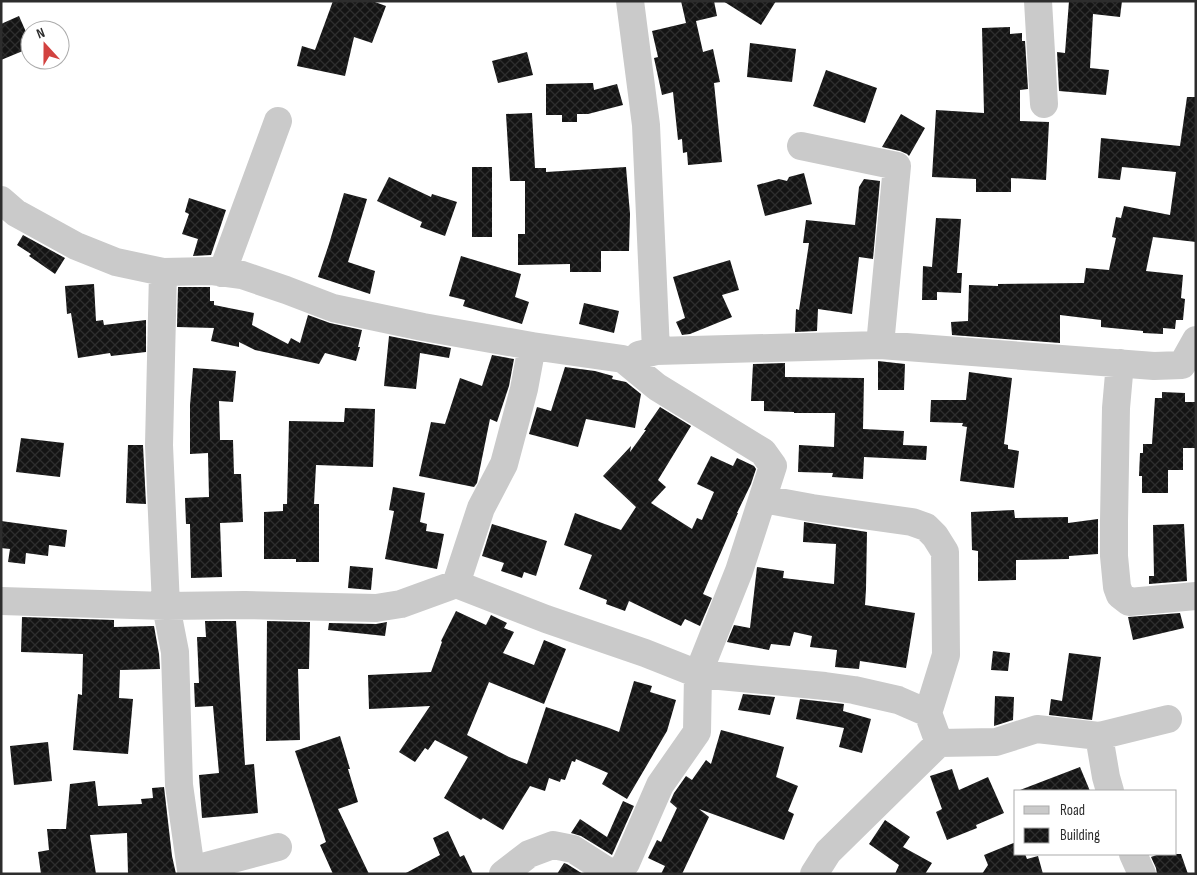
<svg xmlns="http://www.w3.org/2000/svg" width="1197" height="875" viewBox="0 0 1197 875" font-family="'Sofia Sans Condensed',sans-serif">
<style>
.building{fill:url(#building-cross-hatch)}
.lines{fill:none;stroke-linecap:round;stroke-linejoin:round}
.minor{stroke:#cacaca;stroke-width:28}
</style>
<defs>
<pattern id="building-cross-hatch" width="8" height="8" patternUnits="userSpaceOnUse" patternTransform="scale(1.25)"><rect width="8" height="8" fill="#141414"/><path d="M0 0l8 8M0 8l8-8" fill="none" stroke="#2e2e2e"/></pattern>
</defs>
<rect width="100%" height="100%" fill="#fff"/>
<!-- building -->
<path class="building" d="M333,1H372L386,6L372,43L354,37L345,76L297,66L302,46L315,50Z
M681,1H714L717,16L696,21L703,52L713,49L720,82L714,83L722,162L688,165L687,152L683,153L682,139L678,140L673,92L662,95L654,58L658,57L652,31L686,23Z
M723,1H776L761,25Z
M1069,1H1122L1120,17L1093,14L1090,68L1109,70L1106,95L1059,91L1057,52L1065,53Z
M19,16L30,41V48L1,60V24Z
M1010,27V34L1022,33V41H1025L1028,89L1020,90V121L1049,122L1046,180L1011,178V192H976V179L932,177L936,110L984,113L982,28Z
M750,43L796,49L792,82L747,77Z
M527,52L533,75L498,83L492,61Z
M826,70L877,88L865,123L813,106Z
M593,83L594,90L617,84L623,105L588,114H577V122H562V115H546V84Z
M1187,97H1196V242L1153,237L1146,271L1183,275L1181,298L1185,299L1183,320H1176L1175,329L1163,328V334L1143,333V331L1101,327V320L1060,315V343L952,335L951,322L968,321L969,285L998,286V284L1084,283L1086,268L1109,270L1116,238L1112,237L1116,217L1121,218L1124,206L1170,215L1176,172L1122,167L1120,180L1098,178L1101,138L1180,146Z
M532,113L535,168H546V172L626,167L630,214L629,251H601V272H570V264L518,265V234H525V181H510L506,114Z
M901,114L925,128L909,156L907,154L900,151L882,147Z
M472,167H492V237H472Z
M804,173L812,204L765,216L757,185L779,179L787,181L789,177Z
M389,177L431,197L432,194L457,202L445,236L420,227L422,222L377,201Z
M864,179L880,181L873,259L859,257L852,314L818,309L817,331L795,332L796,309L799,310L809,243H803L806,220L855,225L859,187Z
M344,193L367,199L348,262L375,271L370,294L318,277L329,244Z
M189,198L226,210L211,255L193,256L198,239L182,234L189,214L185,212Z
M936,218L961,219L957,273H962L961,293L937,292V300H922L923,266L932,267Z
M23,235L65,258L55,274L29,256L31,254L17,245Z
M461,256L521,274L515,297L529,302L522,324L463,306L465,300L449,296Z
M730,260L739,290L722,295L732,317L690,334L682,335L676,322L685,318L673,277Z
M94,284L96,321L103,320L104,325L146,320V352L111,356L110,353L78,358L71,313L67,314L65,286Z
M178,287H210V301H214V305L254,313L252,325L288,344L291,338L300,343L308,315L330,323L362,330L358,347H360L356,361L325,353L319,364L255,350L239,342V347L211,341L214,328L177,327Z
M584,303L619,311L614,333L579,324Z
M389,336L451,348L449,358L420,353L416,389L384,386Z
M492,355L514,359L509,386L497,422L490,419L477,483L474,487L419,476L431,422L445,424L460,378L482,386Z
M878,361L905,364L904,390H878Z
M785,363V377L864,378L863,429L904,431L903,445L927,446L926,460L864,457L863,479L832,477L833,473L798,472L799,445L834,447L835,413H794V412L764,411V401H751L753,364Z
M565,367L595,371L613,376L612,379L626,382L641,394L635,428L586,419L578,447L529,434L537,407L551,411Z
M193,368L236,371L233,402L219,401L220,440H233L234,474H241L243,522L220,523L222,577L191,578L190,524H186L185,498L209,497L208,453L190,454V405Z
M969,372L1012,378L1004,444L1008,445V449L1019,451L1014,488L960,481L967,427L962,426L963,423L930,422L931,400H966Z
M1162,392L1185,393V402H1196V448H1183V470H1168V493H1142V476H1139L1140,453H1143V444H1152L1155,398H1162Z
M660,407L691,426L658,480L666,487L651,503L692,529L697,518L702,520L714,492L697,484L711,456L733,466L737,458L754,466L756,469L751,484L737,513H738L703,594L712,598L700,626L685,619L681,626L629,601L625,611L606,604L607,600L579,589L592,555L564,545L575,513L621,530L636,507L603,476L631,446L630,452L646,430H644Z
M345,408L375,409L373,467L316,465L314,504H319V562H296V559H264V512L283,511V504H287L289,421L344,422Z
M21,438L64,443L60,477L16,472Z
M128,445H143L146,504L126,503Z
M393,487L425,493L420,522L427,524L426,531L444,534L437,569L385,559L394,511L389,510Z
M1014,510L1015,518L1068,517V523L1098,519V554L1069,556V559L1016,560V580L978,581V551L972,550L971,512Z
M1,521L67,530L65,547L49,545L48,556L26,553L25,564L8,562L10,549L1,548Z
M804,522L867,532L866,589L865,605L915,613L906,668L860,661L859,669L835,667L837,650L810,647L812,636L794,632L790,646L771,644L769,650L727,642L734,625L750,628L757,567L784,571L783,578L834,584L836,544L803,542Z
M492,524L547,541L536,576L524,572L522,578L501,571L504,563L482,556Z
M1184,524L1187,581L1149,584V576H1154L1153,525Z
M350,566L373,568L371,590L348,588Z
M456,611L486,625L491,615L507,623L504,628L514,632L503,653L534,665L544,640L566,649L544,704L489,682L467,735L509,757L527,764L546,707L609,728L619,732L634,681L652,686L650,692L676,700L667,731L627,799L602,784L608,773L576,759L575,762L572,761L565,780L561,779L560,782L549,778L545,791L530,786L503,830L483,818L481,820L444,798L468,757L435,740L428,750L425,748L415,762L399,752L430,706L369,709L368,675L431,672L442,642L441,641Z
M1180,613L1184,628L1133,640L1128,617Z
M22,617L114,620V627L154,626L159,654L160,669L120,670L119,698L133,699L128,754L73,750L78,694L82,695L83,654L21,652Z
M205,621H236L245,765L254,764L258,813L202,818L199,775L219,773L213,706L195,707L194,683H199L197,637H206Z
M267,621L310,622L309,669H298L300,740L266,741Z
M387,622L385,636L328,630L329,623L376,624Z
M993,651L1010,653L1008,671L991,670Z
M1069,653L1101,657L1092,720L1049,715L1051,699L1062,701Z
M743,694L775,697L770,715L738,710Z
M995,696L1014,697L1013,720L994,726Z
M800,699L844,704L843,711L871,719L862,753L839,747L844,728L796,719Z
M721,730L784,747L776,777L798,786L788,811L794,814L784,840L699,809L709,817L682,874H661L665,866L648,858L657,840L661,842L677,808L670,802L674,793L686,776L692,780L706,760L711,764Z
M340,736L350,769H348L358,802L338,809L369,874H333L320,845L326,842L295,751Z
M48,742L52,781L14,785L10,746Z
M1080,767L1090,791H1020V790Z
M952,769L959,790L988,777L1004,813L976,825L977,828L947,840L936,812L942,809L930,776Z
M95,781L98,806L142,804L141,799L153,798L152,788L164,787L172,856L176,874H128L127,833L90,835L96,874H41L38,852L49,850L47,829H66L70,784Z
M623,801L634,806L612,855L581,836L571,833L580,819L607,837Z
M885,820L910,837L903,847L932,863L925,874H895L899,865L869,844Z
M448,831L460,857L464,855L473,874H404L440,855L433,838Z
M1016,842V854H1025L1027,859L1038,856L1043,874H982L988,865L984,855Z
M1159,854H1181L1188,874H1157L1156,868L1151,857Z
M564,863L567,864L583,874H557Z"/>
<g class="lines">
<!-- minor -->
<path class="minor" d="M630,1L646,125L656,351L639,355
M1038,1L1044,104
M801,146L897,166L880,345
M1,200L16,213L76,246L116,262L163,272L212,271L242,275L286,290L333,308L423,327L532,346L623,359L657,387L763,452L773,466L739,571L698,674L645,653L546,619L456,584L401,604L376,608L245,605L166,606L1,601
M163,272L159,445L166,606L175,652L179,785L191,870L192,874
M222,273L278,121
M656,351L880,345L1154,366L1182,365L1196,340
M1120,363L1116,408L1114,521V556L1117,587L1120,595L1129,602L1196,596
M763,499L812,508L912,522L926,527L935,536L945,552L946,655L928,713L939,743L828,852L814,874
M456,584L481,508L504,464L524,389L532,346
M1099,736L1106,777L1110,791
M939,743L996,742L1037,729L1099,736L1168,719
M1133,854L1142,874
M191,870L278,847
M503,874L529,854L553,845L573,849L612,874
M613,874L619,872L626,863L660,785L697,732L698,674L825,686L854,690L898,700L928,713"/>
</g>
<!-- border -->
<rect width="1197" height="875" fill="none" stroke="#2d2d2d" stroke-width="5"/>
<!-- legend -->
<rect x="1014" y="790" width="162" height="65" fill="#ffffff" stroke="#ababab"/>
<rect x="1024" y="806" width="25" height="8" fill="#cacaca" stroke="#ababab"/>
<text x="1060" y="815" font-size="15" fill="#2d2d2d">Road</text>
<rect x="1024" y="828" width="25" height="15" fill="url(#building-cross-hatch)" stroke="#ababab"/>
<text x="1060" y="840" font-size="15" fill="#2d2d2d">Building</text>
<!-- north arrow -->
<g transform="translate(45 45) rotate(339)"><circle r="24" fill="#ffffff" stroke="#ababab"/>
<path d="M0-4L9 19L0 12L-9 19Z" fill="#d24240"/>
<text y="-8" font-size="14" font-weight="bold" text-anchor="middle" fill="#2d2d2d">N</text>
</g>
</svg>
